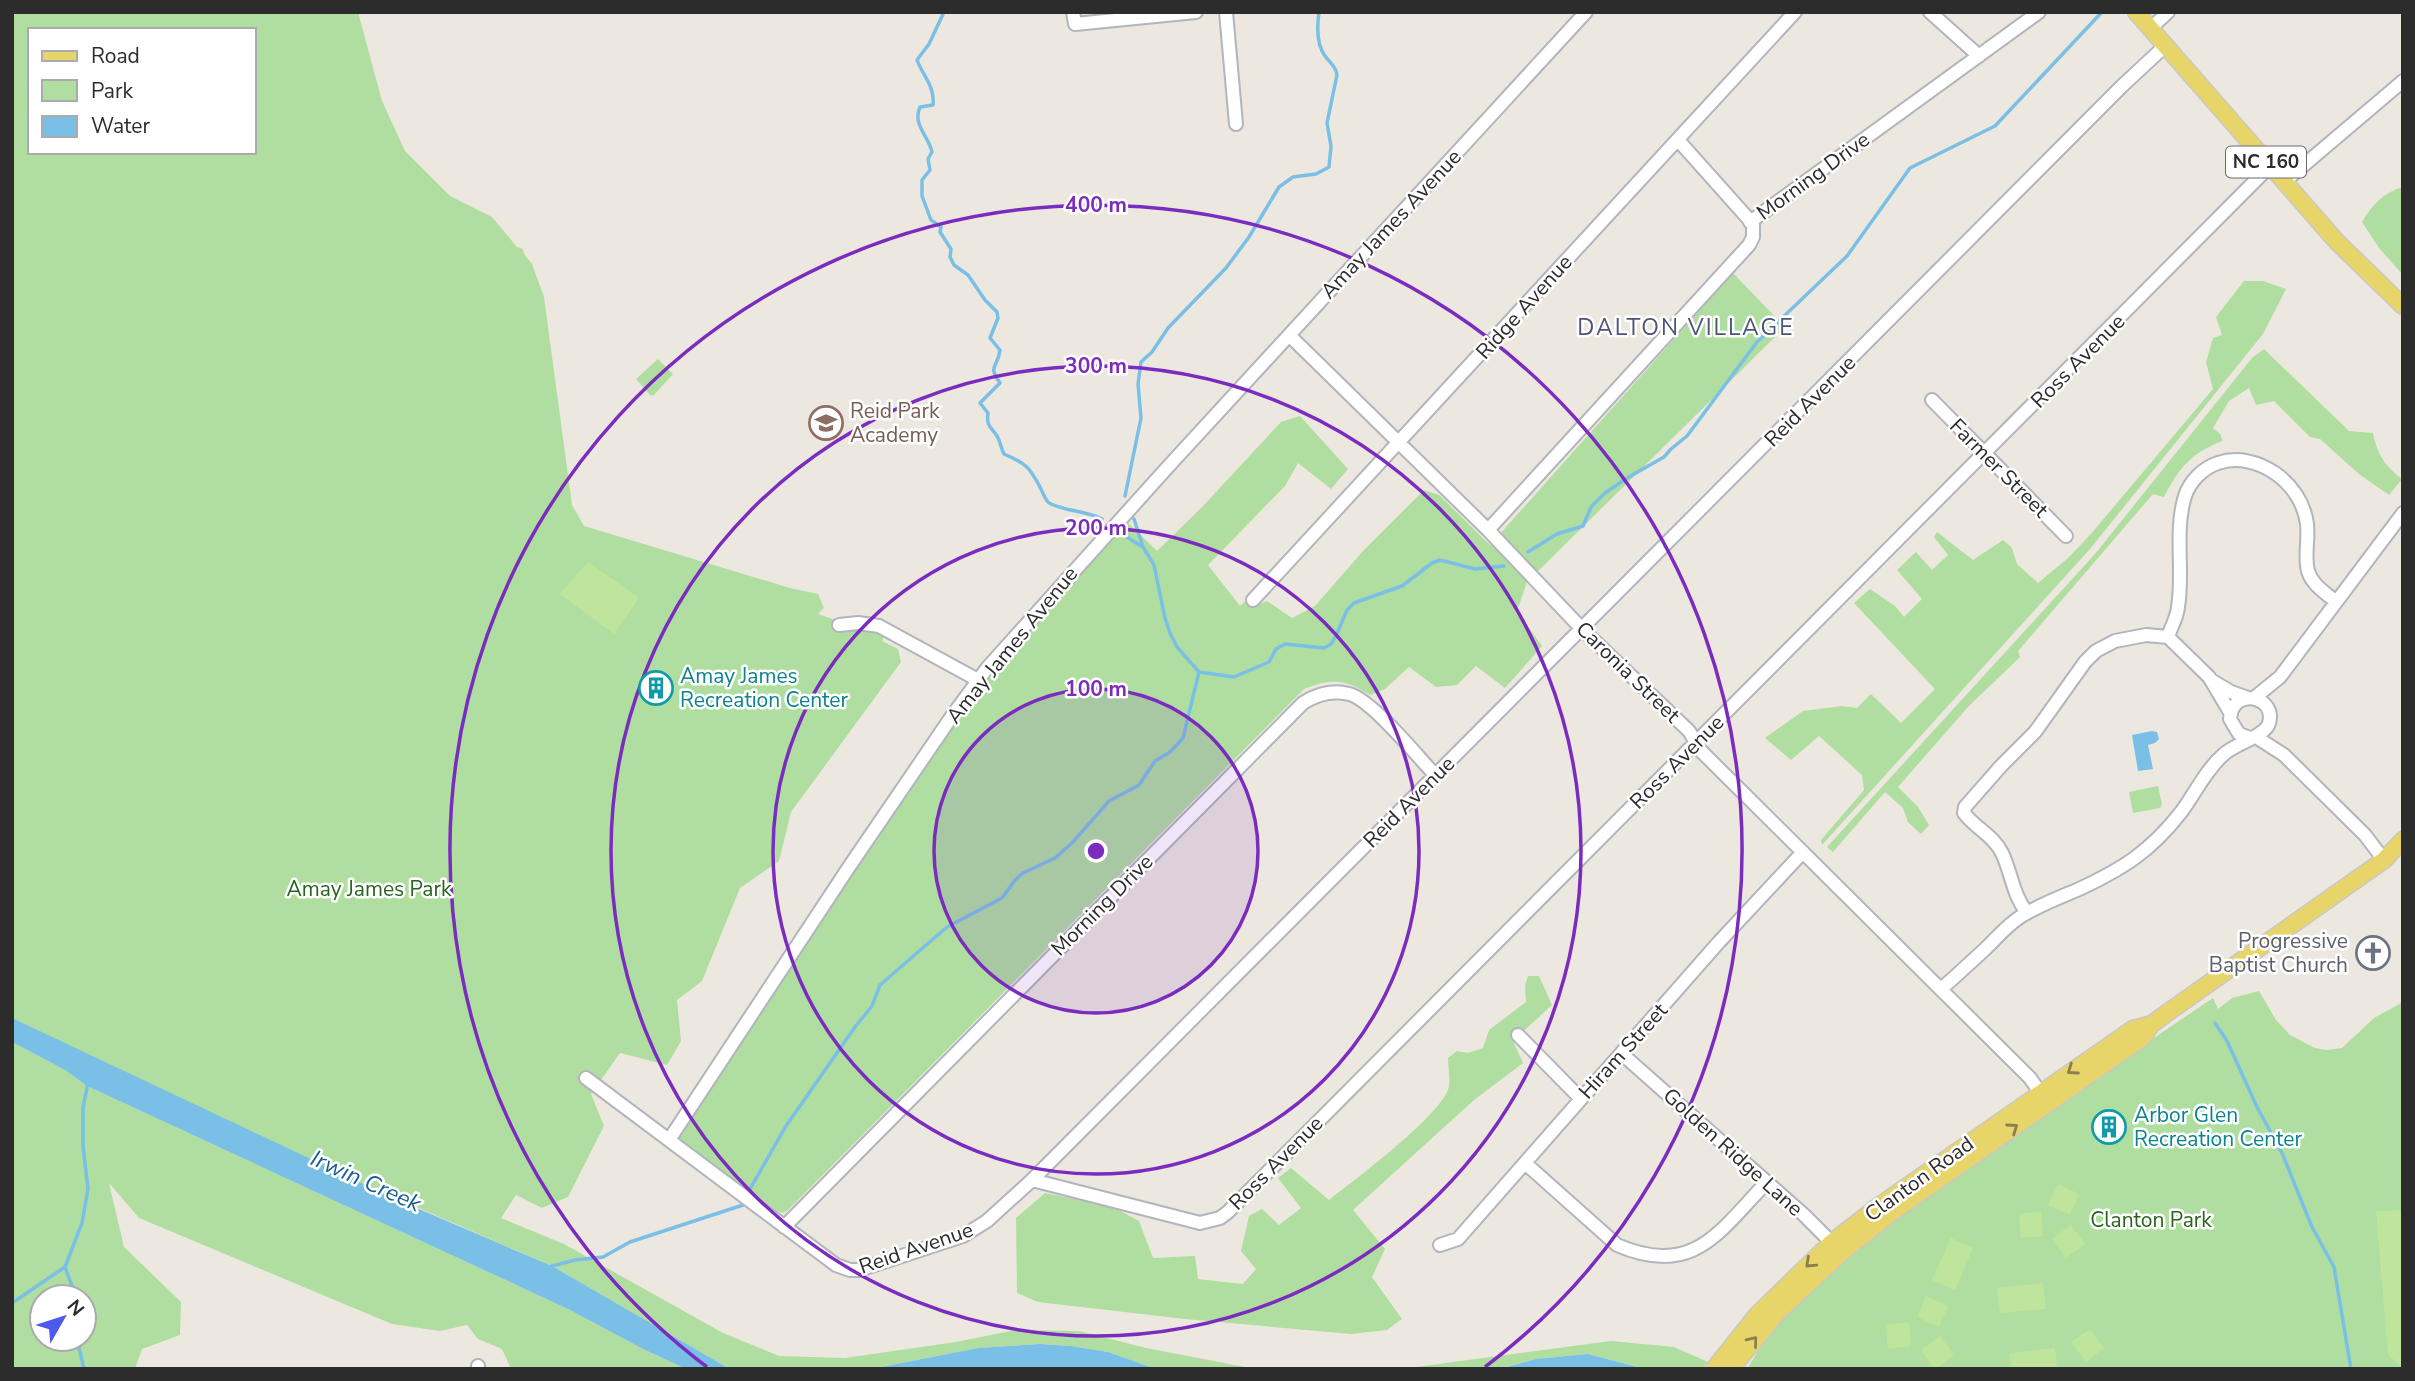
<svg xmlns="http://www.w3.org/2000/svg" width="2415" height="1381" viewBox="0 0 2415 1381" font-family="'Nunito Sans',sans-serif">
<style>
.green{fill:#afdea0;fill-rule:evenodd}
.pitch{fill:#bfe59c}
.water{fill:#7abfe6}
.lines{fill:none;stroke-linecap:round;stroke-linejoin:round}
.stream{stroke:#7abfe6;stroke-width:3.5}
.minor-casing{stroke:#b2b4be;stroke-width:16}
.major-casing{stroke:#c8c8c8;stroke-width:19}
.minor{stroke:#fff;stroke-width:12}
.major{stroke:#e7d56a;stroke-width:16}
.oneway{stroke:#8a804b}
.ring{fill:none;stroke:#7b2cbf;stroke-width:3.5}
.labels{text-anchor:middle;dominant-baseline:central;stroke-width:5;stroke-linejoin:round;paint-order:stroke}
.shield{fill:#fff;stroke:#6b6b6b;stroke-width:2}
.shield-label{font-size:19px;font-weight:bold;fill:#2c2c2c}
.street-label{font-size:21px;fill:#2c2c2c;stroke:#fff}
.education-label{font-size:21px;fill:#785e54;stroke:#fff;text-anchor:start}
.culture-label{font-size:21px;fill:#0d838f;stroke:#fff;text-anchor:start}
.park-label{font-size:21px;fill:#286420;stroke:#fff}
.worship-label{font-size:21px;fill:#5b616d;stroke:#fff;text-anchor:end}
.neighbourhood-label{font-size:23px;letter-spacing:2px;fill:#4f5379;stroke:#fff}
.water-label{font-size:23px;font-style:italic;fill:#185d94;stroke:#fff}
.centre{fill:#7b2cbf;stroke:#fff;stroke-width:3.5}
.ring-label{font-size:21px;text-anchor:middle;font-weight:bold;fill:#7b2cbf;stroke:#fff;stroke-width:5;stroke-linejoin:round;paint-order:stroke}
</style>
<rect width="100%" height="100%" fill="#ece8df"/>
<!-- green -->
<path class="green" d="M12,12H358L382,101L405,151L450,196L492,217L517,247L523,249L524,254L532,264L544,297L572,505L584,526L790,588L818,594L824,608L818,614L884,636L882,641L898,649L901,662L791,812L779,861L740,888L702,981L677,1000L681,1041L667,1065L620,1053L591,1094L604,1126L568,1197L542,1208L516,1195L501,1218L564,1244L723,1333L779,1356L845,1358L956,1342L1016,1330L1079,1331L1146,1348L1245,1367L1271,1369H1156L1108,1352L1071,1346L1040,1344L978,1348L871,1369H730L552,1266L12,1031ZM30,30H254V152H30Z
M2403,187V275L2379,248L2362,222C2372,205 2384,192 2403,187Z
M1733,273L1785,327L1527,582L1517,611L1542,646L1505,688L1476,666L1457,685L1436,687L1409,667L1385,689L1370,695C1346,679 1331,678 1304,689L787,1211L782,1213L776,1210L677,1137L854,869L974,693L1037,617L1127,522L1157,551L1203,506L1281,422L1300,416L1348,469L1331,489L1298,463L1285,486L1208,565L1240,606L1250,597L1258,605L1267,601L1292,618L1315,606L1363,551L1424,490L1439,495L1490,545Z
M2244,281H2263L2286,289L2263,334L2090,549L1822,845L1821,840L1864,790L1862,775L1819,736L1791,760L1765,738L1803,711L1842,706L1857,708L1871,694L1901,723L1935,689L1854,603L1870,589L1895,606L1904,617L1922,599L1897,570L1916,552L1932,570L1948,555L1934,537L1937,532L1973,560L2003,540L2012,548L2017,564L2038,583L2068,558L2090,535L2213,389L2206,362L2213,338L2222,335L2216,317Z
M2264,349L2349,431L2373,433C2377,454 2385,466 2402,479L2389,495L2359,474L2320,439L2310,437L2274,401L2256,405L2249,388L2229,401L2213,428L2221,435L2222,441C2191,453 2179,468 2164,497L2153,494L2018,651L2020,657L1968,707L1898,787L1918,807L1929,825L1921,834L1908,822L1903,808L1885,792L1833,852L1827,847L2095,554L2252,358Z
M658,359L673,374L653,396L650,395L636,379Z
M2158,786L2162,804L2160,808L2133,813L2129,792Z
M1528,976H1539L1552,1005L1513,1041L1523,1063L1474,1100L1353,1210L1385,1249L1372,1277L1402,1319L1387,1330L1351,1334L1185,1319L1038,1302L1017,1293L1016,1218L1045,1193L1111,1206L1139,1221L1153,1258L1195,1256L1198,1279L1243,1284L1256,1269L1241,1251L1249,1216L1262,1209L1279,1225L1301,1208L1278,1178L1291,1168L1329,1200C1356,1179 1436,1119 1448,1090C1451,1082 1448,1068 1448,1058L1457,1051L1468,1053L1483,1048L1489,1030L1526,1002L1525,986Z
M2259,991L2276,1020L2290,1035L2315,1048L2327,1050L2342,1048L2374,1018L2403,1002V1369H1747L1771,1330L1791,1308L1852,1251L2080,1088L2213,998L2218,1009L2232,998Z
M12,1042L65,1070L87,1086L568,1309L643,1349L686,1369H511L502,1349L478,1339L467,1325L440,1331L392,1324L139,1218L109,1183L124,1247L181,1302L180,1335L142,1349L135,1369H12ZM42,1297H84V1339H42Z
M1611,1341L1674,1347L1708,1362L1702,1369H1645L1588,1354L1536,1359L1500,1369H1401Z"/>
<!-- pitch -->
<path class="pitch" d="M588,562L639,598L614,634L560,594Z
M2058,1184L2079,1194L2070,1215L2048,1205Z
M2403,1210V1367L2388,1355L2376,1211Z
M2041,1211L2043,1236L2021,1238L2019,1214Z
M2071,1225L2085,1244L2066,1258L2052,1239Z
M1951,1238L1973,1248L1955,1290L1932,1280Z
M2043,1283L2046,1309L2000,1313L1997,1288Z
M1926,1296L1948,1306L1939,1327L1917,1317Z
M1909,1322L1911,1346L1888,1349L1886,1325Z
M2090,1329L2104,1348L2086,1362L2071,1342Z
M1940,1336L1954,1355L1935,1369L1921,1350Z
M2055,1348L2057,1369H2011L2010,1353Z"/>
<!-- water -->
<path class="water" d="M2152,731L2157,732L2159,739L2155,743L2148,745L2153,769L2138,771L2132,735Z
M12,1018L391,1197L552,1266L730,1369H686L643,1349L568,1309L87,1086L65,1070L12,1042Z
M1040,1344L1071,1346L1108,1352L1156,1369H871L978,1348Z
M1588,1354L1645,1369H1500L1536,1359Z"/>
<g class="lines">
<!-- stream -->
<path class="stream" d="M944,12L929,44L917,60C923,76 935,86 933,105L920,107C912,125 929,136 932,152L928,159L930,170L922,180V196L931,220L941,227L940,232L951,249L950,257L954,265L968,275L985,300L997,312L998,318L990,338L1000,350C998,368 987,365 1000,383L980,403L988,413C986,426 991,427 997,436C1000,441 1001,448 1004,454C1025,463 1029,466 1040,487C1042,491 1045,499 1048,502C1057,510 1088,511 1102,519
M1125,496L1141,418L1138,384L1141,362L1152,352L1168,328L1226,268L1249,237L1279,187L1293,177L1316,174L1329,167L1331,146L1327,123L1337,75C1336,66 1330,63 1325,56C1317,45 1317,26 1319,12
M1134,519L1143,547L1154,565L1165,618L1170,633L1177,647L1199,672L1234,677L1269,662L1276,649L1285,644L1324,648L1331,644L1336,636L1347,610L1354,603L1402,586L1432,563L1440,560L1475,569L1504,566
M1122,534L1141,546
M1528,552L1557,534L1583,526L1591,507L1605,493L1627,478L1664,457L1671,449L1687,436L1757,342L1847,256L1910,168L1995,126L2102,12
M2215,1023L2227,1041L2257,1107L2282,1153L2312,1227L2334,1267L2351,1369
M750,1189L786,1126L855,1027L872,1006L880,985L947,927L1002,898L1015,880L1023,873L1055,858L1072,843L1109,801L1139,785L1155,761L1170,752L1183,738L1199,672
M65,1267L76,1297
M550,1269L552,1266L575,1260L603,1257L630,1242L743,1205
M12,1303L65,1267L82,1223L88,1189L83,1146V1107L88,1083
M84,1311L88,1319L84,1324
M77,1339L84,1369"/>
<!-- minor casing -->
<g class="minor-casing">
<path id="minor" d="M1073,12L1075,24L1196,12
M1226,12L1236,124
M1930,12L1979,56
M2150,29L2168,12
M2284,182L2403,81
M1750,222L2039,12
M1289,335L1488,530L1582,629L1689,731L1701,751L2030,1078L2046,1101
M1932,400L2066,536
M1488,530L1749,245L1753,237V224L1678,140
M1253,600L1795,12
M839,625L858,623L879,626L978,680
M2168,637C2171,627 2177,618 2178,607C2184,571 2174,531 2185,496C2190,481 2203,468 2218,463C2257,450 2302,483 2307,524C2309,539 2304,556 2308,571C2312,585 2326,593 2336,602
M2211,680L2231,692L2248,698
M2254,698L2280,677L2403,513
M2256,737L2284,755L2365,835L2384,860
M2027,913C2012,893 2012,874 2002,853C1994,836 1975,828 1964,813L1965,807L2001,766L2035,732L2085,662L2096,651L2115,641L2146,635L2168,637L2209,677L2231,714
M1941,989C1956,976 1970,963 1984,950C1996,939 2006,926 2020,917C2037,906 2058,898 2077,890C2123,869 2151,851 2182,811C2195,793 2206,770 2223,755C2234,744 2266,736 2269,723C2277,696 2232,686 2230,719L2239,734L2250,738
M1518,1035L1580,1098
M1622,1054L1804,1215L1836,1247
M586,1078L836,1265L850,1270H859L963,1236L987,1221L1032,1180L2122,86L2165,46
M669,1140L849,867L952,716L988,667L1166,469L1586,12
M1525,1163L1617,1245C1693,1278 1719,1232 1766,1183
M1032,1180L1200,1223L1220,1218L1228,1212L2270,166
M784,1227L1303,703C1317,694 1333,690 1349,694C1371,699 1418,757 1436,776
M1440,1245L1458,1239L1719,942L1803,852
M478,1366V1369"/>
</g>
<!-- major casing -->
<g class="major-casing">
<path id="major" d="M2136,12L2337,242L2403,306
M1714,1369L1757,1315L1831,1243L1876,1208L2133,1029L2152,1024L2167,1013L2384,860L2403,840
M1731,1369L1777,1313L1841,1253L1891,1213L2142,1038L2152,1024"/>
</g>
<!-- minor -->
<use href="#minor" class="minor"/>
<!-- major -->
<use href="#major" class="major"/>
</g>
<!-- one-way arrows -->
<defs><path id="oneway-chevron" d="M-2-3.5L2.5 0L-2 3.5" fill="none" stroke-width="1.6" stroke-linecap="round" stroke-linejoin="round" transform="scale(1.75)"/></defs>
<g class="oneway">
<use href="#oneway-chevron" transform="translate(2072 1070) rotate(145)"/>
<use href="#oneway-chevron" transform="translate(2013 1128) rotate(-35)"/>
<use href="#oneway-chevron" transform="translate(1810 1263) rotate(137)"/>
<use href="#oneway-chevron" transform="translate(1753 1341) rotate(-51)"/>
</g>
<!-- distance rings -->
<circle cx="1096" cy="851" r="162" fill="#7b2cbf" fill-opacity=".12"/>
<g class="ring">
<circle cx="1096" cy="851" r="162"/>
<circle cx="1096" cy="851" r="323"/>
<circle cx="1096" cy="851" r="485"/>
<path d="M707 1367A646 646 0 1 1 1485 1367"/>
</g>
<!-- icons -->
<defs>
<g id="school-ring" transform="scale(1.75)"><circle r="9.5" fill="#fff" stroke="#8d6e63" stroke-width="1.5"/><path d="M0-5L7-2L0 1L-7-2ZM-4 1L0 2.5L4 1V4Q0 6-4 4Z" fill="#8d6e63"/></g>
<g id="building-ring" transform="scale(1.75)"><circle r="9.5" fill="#fff" stroke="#0f9aa8" stroke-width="1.5"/><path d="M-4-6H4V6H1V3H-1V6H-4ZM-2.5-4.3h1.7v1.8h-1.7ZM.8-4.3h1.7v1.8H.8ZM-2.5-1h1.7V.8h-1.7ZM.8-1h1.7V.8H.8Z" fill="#0f9aa8"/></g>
<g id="church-ring" transform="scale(1.75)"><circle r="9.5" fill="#fff" stroke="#6b7280" stroke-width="1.5"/><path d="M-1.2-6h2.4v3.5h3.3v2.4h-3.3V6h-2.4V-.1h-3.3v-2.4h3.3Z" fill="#6b7280"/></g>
</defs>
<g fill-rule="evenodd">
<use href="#school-ring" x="826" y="423"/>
<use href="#building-ring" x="656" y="688"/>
<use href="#church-ring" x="2373" y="953"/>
<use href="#building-ring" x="2109" y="1127"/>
</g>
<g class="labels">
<!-- shield labels -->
<rect class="shield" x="2226" y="146.5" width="80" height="31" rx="5"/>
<g class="shield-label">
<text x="2266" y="162">NC 160</text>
</g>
<!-- street labels -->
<g class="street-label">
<text transform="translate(1813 176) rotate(-36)">Morning Drive</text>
<text transform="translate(1391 224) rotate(-47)">Amay James Avenue</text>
<text transform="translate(1524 307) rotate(-48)">Ridge Avenue</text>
<text transform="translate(2078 361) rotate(-45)">Ross Avenue</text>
<text transform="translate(1810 401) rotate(-45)">Reid Avenue</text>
<text transform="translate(1999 468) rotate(45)">Farmer Street</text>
<text transform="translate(1012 645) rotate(-51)">Amay James Avenue</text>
<text transform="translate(1628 672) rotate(44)">Caronia Street</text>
<text transform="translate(1677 762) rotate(-45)">Ross Avenue</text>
<text transform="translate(1409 802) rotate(-45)">Reid Avenue</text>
<text transform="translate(1102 905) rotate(-45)">Morning Drive</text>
<text transform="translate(1623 1051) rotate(-48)">Hiram Street</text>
<text transform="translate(1733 1152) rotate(42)">Golden Ridge Lane</text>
<text transform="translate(1276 1163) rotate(-45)">Ross Avenue</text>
<text transform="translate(1919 1179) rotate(-36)">Clanton Road</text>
<text transform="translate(916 1248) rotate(-19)">Reid Avenue</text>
</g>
<!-- education labels -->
<g class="education-label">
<text x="850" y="411">Reid Park<tspan x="850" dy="24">Academy</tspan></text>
</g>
<!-- culture labels -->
<g class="culture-label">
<text x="680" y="676">Amay James<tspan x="680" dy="24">Recreation Center</tspan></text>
<text x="2134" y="1115">Arbor Glen<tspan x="2134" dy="24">Recreation Center</tspan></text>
</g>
<!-- park labels -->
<g class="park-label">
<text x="369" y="889">Amay James Park</text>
<text x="2151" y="1220">Clanton Park</text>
</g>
<!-- worship labels -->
<g class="worship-label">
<text x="2348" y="941">Progressive<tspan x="2348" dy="24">Baptist Church</tspan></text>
</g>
<!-- neighbourhood labels -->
<g class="neighbourhood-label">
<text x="1686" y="327">DALTON VILLAGE</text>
</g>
<!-- water labels -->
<g class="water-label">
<text transform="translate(366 1181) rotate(24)">Irwin Creek</text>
</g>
</g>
<circle cx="1096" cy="851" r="10" class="centre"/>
<g class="ring-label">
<text x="1096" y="212">400 m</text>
<text x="1096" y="373">300 m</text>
<text x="1096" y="535">200 m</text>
<text x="1096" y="696">100 m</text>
</g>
<!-- border -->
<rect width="2415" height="1381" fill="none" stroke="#2c2c2c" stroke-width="28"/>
<!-- legend -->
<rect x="28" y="28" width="228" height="126" fill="#ffffff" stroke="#ababab" stroke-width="2"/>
<rect x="42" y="51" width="35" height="10" fill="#e7d56a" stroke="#ababab" stroke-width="2"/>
<text x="91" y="63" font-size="21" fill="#2c2c2c">Road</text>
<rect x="42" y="80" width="35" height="21" fill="#afdea0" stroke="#ababab" stroke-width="2"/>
<text x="91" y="98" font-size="21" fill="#2c2c2c">Park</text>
<rect x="42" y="116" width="35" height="21" fill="#7abfe6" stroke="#ababab" stroke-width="2"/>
<text x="91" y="133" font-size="21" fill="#2c2c2c">Water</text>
<!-- north arrow -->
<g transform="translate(63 1318) rotate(51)"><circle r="33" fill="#ffffff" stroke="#ababab" stroke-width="2"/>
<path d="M0-5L12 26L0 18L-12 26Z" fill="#4c5aed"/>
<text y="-10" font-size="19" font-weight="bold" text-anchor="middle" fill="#2c2c2c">N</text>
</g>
</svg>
